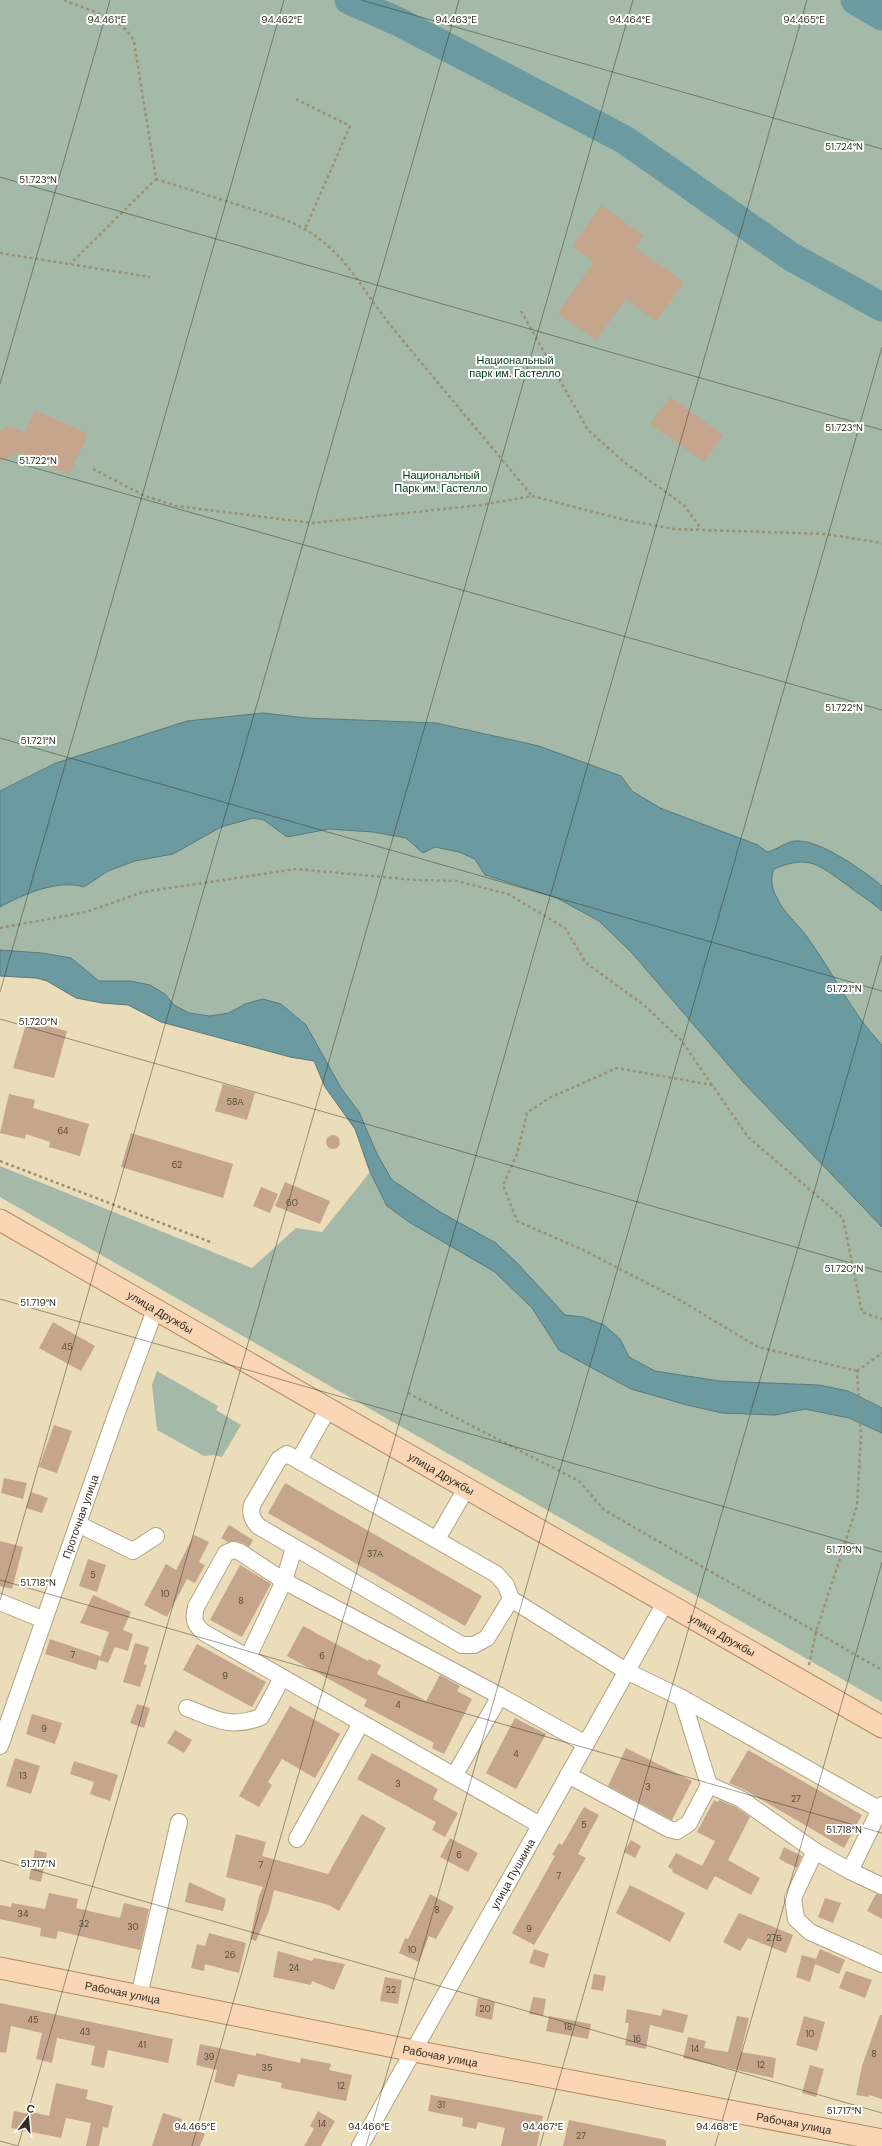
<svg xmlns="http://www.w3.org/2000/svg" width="882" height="2146" viewBox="0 0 882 2146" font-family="'DM Sans',sans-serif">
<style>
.green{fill:#a4b9a8}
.water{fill:#6b9aa1;stroke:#5a797a}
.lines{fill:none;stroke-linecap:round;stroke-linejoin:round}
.river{stroke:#6b9aa1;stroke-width:29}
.building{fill:#c5a58c}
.minor-casing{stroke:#b0a381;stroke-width:18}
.major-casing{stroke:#b18962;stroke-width:23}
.path{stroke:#9a9076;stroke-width:2.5;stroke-dasharray:3 3;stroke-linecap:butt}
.minor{stroke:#fff;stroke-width:16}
.major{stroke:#fad6b6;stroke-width:21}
.ticks{fill:none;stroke:#312c1e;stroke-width:1;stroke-opacity:0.45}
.labels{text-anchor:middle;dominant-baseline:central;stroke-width:4;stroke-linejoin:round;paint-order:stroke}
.number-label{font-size:9px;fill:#564a3a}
.park-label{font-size:11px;fill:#013815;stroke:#fff}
.street-label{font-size:11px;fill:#312c1e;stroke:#fff}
.ticks-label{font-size:10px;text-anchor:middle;fill:#312c1e;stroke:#fff;stroke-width:4;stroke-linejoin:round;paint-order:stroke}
</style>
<rect width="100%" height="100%" fill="#ebddba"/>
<!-- green -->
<path class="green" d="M0,0H882V1702L0,1197V1166L252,1268L296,1228L322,1232L370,1172L376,1183L382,1175L322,1054L0,963Z
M157,1371L218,1406L216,1410L241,1425L222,1457L213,1455L204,1456L157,1430L152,1385Z"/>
<!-- water -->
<path class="water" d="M263,713L306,718L436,723L539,746L621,776L632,791L660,808L758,845L767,852C778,850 787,840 798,841C822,841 864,871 882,886V911C871,901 858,894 847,885C819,865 809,854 774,869C770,879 772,889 777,898C783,912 798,924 807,937C833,972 851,1013 882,1045V1227L743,1082L632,953L599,921L557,898L485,875L475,859L459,852L435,847L423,853L406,838L373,832L329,829L287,837L264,820L253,818L221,827L173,854L135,861L108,871L84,887C58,879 24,894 0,907V791L56,763L187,721Z
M0,950L42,953L71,958L99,981H131L150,985L165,994L174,1005L189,1013L209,1016L229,1013L245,1004L263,999L281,1004L306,1025L341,1088L359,1112L377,1154L392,1180L440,1212L496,1243L519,1265L565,1315L583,1317L604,1325L620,1339L629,1357L655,1371L719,1381L819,1385L848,1391L882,1408V1433L849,1418L805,1409L775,1415L722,1413L687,1405L631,1389L559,1350L532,1308L495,1272L409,1222L387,1206L370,1172L355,1129L325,1087L314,1061L290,1057L161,1022L128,1005L102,1003L76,998L47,981L36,978L0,976Z"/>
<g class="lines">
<!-- river -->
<path class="river" d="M349,0L399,22L625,140L790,256L882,307
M855,0L882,16"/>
</g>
<!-- building -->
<path class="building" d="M601,205L644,236L635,247L684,282L656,321L626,299L596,340L558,313L594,262L572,246Z
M670,397L723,435L704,462L650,424Z
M35,410L88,434L69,475L20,453L0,461V430L10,426L25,433Z
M27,1021L67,1031L54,1078L13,1068Z
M223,1084L255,1093L247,1120L215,1111Z
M9,1094L35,1100L33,1108L89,1124L80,1156L49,1147L50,1142L26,1134L25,1139L0,1133Z
M131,1133L233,1164L223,1198L121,1167Z
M326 1142a7 7 0 1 1 14 0a7 7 0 1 1-14 0Z
M285,1182L330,1201L320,1224L275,1206Z
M261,1187L278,1194L270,1213L253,1206Z
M53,1322L95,1346L81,1371L39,1348Z
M54,1425L72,1431L57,1473L39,1467Z
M4,1478L27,1483L23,1499L1,1493Z
M285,1483L482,1596L465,1626L268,1513Z
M31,1492L48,1498L42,1513L26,1508Z
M229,1525L253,1540L249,1547L243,1543L235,1541L228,1542L221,1538Z
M194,1535L209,1542L199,1562L205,1565L195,1583L187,1579L167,1617L144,1605L166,1564L176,1570Z
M0,1541L23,1547L12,1589L0,1586Z
M88,1559L106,1565L97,1592L79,1586Z
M240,1565L271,1584L242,1637L210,1620Z
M93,1595L131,1612L123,1630L133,1634L128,1651L115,1647L108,1663L99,1660L109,1632L80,1623Z
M303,1626L368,1661L369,1659L381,1665L377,1674L426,1701L440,1675L460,1686L457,1691L472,1699L444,1754L432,1748L434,1743L364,1706L367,1700L287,1656Z
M50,1639L100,1656L96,1670L45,1654Z
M135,1643L149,1647L144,1664L147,1665L140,1687L123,1682Z
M197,1644L266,1682L252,1707L183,1670Z
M137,1704L150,1708L144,1728L130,1723Z
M290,1706L340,1734L315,1778L282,1759L268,1782L272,1785L259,1807L239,1796Z
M32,1714L62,1723L55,1744L26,1734Z
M515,1718L546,1734L516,1789L486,1773Z
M175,1730L192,1740L184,1753L167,1743Z
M626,1748L692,1781L672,1820L608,1786Z
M748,1750L862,1815L844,1848L745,1790L729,1783Z
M372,1753L438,1789L433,1799L458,1813L445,1837L432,1830L436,1822L357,1779Z
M15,1758L40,1766L31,1794L6,1786Z
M74,1761L118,1775L110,1801L90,1794L94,1782L70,1774Z
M714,1800L718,1802L719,1800L736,1807L750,1817L728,1860L760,1878L751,1895L715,1876L707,1890L672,1872L673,1870L668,1867L676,1853L702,1866L715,1841L697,1832Z
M584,1807L599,1815L578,1854L586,1858L534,1945L512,1933L555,1856L552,1855L559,1843L562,1845Z
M362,1814L386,1828L339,1911L329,1905L274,1890L269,1911L256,1941L250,1939L259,1896L263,1887L226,1877L236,1834L266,1842L262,1856L328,1874Z
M450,1838L478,1853L468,1872L440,1857Z
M631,1840L641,1846L635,1858L624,1852Z
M784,1847L802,1856L797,1868L779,1859Z
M35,1850L47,1853L41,1882L29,1879Z
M189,1882L226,1899L223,1911L185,1902Z
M630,1885L685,1913L670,1942L616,1913Z
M49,1893L78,1899L76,1908L120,1918L124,1903L149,1909L140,1950L58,1931L56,1939L40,1936L41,1928L0,1919V1905L11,1907L12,1903L45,1909Z
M430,1894L454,1907L436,1939L429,1936L419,1962L399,1953L405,1938L408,1939Z
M876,1894L882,1895V1919L867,1911Z
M825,1898L841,1903L833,1923L818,1917Z
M739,1913L793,1935L786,1953L748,1938L740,1951L723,1942Z
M209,1933L246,1943L239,1973L205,1964L204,1971L191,1968L197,1944L205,1946Z
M534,1949L549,1954L544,1968L529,1963Z
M820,1949L845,1960L839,1974L815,1964L810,1982L796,1977L802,1955L816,1959Z
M278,1951L312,1961L314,1958L345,1964L334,1990L312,1981L311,1985L273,1977Z
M846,1971L872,1980L865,1998L839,1988Z
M594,1974L606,1976L603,1991L591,1989Z
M385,1977L402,1980L398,2004L380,2001Z
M533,1997L546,1999L543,2016L529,2014Z
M478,1998L495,2002L492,2020L475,2016Z
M0,2003L173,2039L168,2063L108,2050L104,2068L91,2065L95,2046L57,2038L52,2063L36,2059L42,2033L11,2026L6,2053L0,2052Z
M627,2009L661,2016L663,2009L688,2015L683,2033L650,2025L646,2049L625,2045L629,2023H625Z
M880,2015H882V2099L869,2095V2097L856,2095L862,2066Z
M549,2016L591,2024L588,2039L546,2031Z
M737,2016L749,2018L741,2052L776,2058L773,2078L683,2058L688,2037L706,2041L704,2048L728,2052Z
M804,2016L825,2022L817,2051L796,2045Z
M200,2044L256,2056V2053L300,2063L301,2058L331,2064L329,2070L352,2075L346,2101L281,2088L282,2083L238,2074L234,2087L214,2082L217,2070L196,2065Z
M810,2065L824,2069L816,2097L802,2093Z
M56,2083L88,2090L86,2099L113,2106L108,2128L103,2127L99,2146H86L91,2123L66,2118L61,2138L11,2128L14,2111L28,2114V2111L49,2116Z
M431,2095L543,2116L537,2146H501L505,2128L478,2122L476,2129L462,2126L463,2118L428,2111Z
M318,2111L335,2121L321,2146H304L314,2129L310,2126Z
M163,2113L182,2119L181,2124L205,2134L200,2146H152Z
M569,2120L666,2140V2146H563Z"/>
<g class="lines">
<!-- minor casing -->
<g class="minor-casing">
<g id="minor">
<path d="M287,1454L496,1574L506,1585L511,1599L487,1638L474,1645H462L258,1526C252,1519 250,1514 252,1505L279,1459Z"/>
<path d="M299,1460L328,1409"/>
<path d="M78,1524L133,1551L156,1536"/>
<path d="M437,1539L467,1487"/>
<path d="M511,1599L626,1671L682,1698L882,1811"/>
<path d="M0,1602L44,1620"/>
<path d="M248,1657L284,1581L294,1548"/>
<path d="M500,1696L586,1744"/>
<path d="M682,1698L709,1785"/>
<path d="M187,1708C216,1719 229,1729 261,1717L282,1678"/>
<path id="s1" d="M0,1746L116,1415L155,1310"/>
<path d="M568,1775L669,1829L677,1831L689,1823L709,1785L741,1799L815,1851"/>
<path d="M454,1776L500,1696L284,1581L240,1552L233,1550L226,1553L196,1607C193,1618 194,1624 203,1632L540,1825"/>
<path d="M882,1805L850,1871L815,1851L793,1898L796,1919L810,1932L882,1964"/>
<path d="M297,1839L361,1723"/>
<path d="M850,1871L882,1886"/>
<path d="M139,1996L179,1822"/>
<path id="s2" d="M360,2146L665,1603"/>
</g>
</g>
<!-- major casing -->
<g class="major-casing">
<g id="major">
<path id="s3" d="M0,1220L882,1727"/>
<path id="s4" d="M0,1968L414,2051L882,2140"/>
</g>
</g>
<!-- path -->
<path class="path" d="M64,0C87,10 122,17 134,41L156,179L70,264
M296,99L350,126L305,229
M156,179L283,219C345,243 357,286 396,332C441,387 487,441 532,496
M0,253L150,277
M521,311L588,430L624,462L685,506L701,529
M93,469L145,496L176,506L313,523L481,505L532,496L625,520L674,529L825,534L882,543
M0,928L86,912L143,892L296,869L416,880L457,881L508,894L565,928L586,963L644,1005L682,1041L711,1084
M0,1161L213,1243
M857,1371L758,1347L678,1299L583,1250L517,1221L503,1185L517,1154L527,1113L549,1098L617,1068L712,1085L748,1137L843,1218L862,1312L882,1319
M857,1371L882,1353
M408,1393L579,1481L604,1510L882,1670
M809,1665L816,1632L857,1506L861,1435L857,1371"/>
<!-- minor -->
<use href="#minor" class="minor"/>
<!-- major -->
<use href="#major" class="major"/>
</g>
<!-- ticks -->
<path class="ticks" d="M361,0L882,149M0,177L882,430M0,384L110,0M0,458L882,710M0,738L882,991M0,992L284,0M0,1019L882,1272M0,1299L882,1552M0,1580L882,1833M0,1600L459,0M0,1860L882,2113M0,2141L18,2146M18,2146L633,0M192,2146L807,0M366,2146L882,347M540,2146L882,955M715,2146L882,1562"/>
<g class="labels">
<!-- number labels -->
<g class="number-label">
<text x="235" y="1102">58А</text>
<text x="63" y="1131">64</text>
<text x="177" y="1165">62</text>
<text x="292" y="1203">60</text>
<text x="67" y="1347">45</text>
<text x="375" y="1554">37А</text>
<text x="93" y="1575">5</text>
<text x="165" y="1594">10</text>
<text x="241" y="1601">8</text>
<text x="73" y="1655">7</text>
<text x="322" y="1656">6</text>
<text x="225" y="1676">9</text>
<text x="398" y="1705">4</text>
<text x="44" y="1729">9</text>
<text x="516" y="1754">4</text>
<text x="23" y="1776">13</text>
<text x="398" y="1784">3</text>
<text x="648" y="1787">3</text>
<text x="796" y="1799">27</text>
<text x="584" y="1825">5</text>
<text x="459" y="1855">6</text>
<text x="261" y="1865">7</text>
<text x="559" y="1876">7</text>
<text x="437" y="1910">8</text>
<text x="23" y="1914">34</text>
<text x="84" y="1924">32</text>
<text x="133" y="1927">30</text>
<text x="529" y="1929">9</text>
<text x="774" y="1938">27Б</text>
<text x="412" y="1950">10</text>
<text x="230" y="1955">26</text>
<text x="294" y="1968">24</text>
<text x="391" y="1990">22</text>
<text x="485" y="2009">20</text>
<text x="33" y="2020">45</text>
<text x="568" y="2027">18</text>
<text x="85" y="2032">43</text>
<text x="810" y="2034">10</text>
<text x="637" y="2039">16</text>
<text x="142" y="2045">41</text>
<text x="695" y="2049">14</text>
<text x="874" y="2054">8</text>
<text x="209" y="2057">39</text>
<text x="761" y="2065">12</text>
<text x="267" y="2068">35</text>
<text x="341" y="2086">12</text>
<text x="441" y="2105">31</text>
<text x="322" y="2124">14</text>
<text x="581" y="2136">27</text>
</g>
<!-- park labels -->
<g class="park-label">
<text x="515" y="360">Национальный<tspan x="515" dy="13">парк им. Гастелло</tspan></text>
<text x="441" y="475">Национальный<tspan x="441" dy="13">Парк им. Гастелло</tspan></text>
</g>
<!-- street labels -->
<g class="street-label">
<text stroke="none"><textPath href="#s3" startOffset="185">улица Дружбы</textPath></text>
<text stroke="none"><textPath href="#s3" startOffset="509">улица Дружбы</textPath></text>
<text stroke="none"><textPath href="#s1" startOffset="243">Проточная улица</textPath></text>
<text stroke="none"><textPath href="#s3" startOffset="833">улица Дружбы</textPath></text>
<text stroke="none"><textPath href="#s2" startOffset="312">улица Пушкина</textPath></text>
<text stroke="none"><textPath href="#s4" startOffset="125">Рабочая улица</textPath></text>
<text stroke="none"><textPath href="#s4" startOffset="449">Рабочая улица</textPath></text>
<text stroke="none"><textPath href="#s4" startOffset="809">Рабочая улица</textPath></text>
</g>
</g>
<g class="ticks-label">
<text x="107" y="23">94.461°E</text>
<text x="282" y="23">94.462°E</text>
<text x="456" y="23">94.463°E</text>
<text x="630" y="23">94.464°E</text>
<text x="804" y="23">94.465°E</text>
<text x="844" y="150">51.724°N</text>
<text x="38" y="183">51.723°N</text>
<text x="844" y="431">51.723°N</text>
<text x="38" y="464">51.722°N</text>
<text x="844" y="711">51.722°N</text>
<text x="38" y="744">51.721°N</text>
<text x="844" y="992">51.721°N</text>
<text x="38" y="1025">51.720°N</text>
<text x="844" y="1272">51.720°N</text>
<text x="38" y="1306">51.719°N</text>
<text x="844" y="1553">51.719°N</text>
<text x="38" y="1586">51.718°N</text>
<text x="844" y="1833">51.718°N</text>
<text x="38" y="1867">51.717°N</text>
<text x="844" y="2114">51.717°N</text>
<text x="195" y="2130">94.465°E</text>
<text x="369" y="2130">94.466°E</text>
<text x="543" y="2130">94.467°E</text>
<text x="717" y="2130">94.468°E</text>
</g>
<!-- north arrow -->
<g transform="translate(28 2118) rotate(16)" stroke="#ffffff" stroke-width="3" paint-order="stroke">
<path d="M0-3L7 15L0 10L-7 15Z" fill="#312c1e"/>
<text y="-6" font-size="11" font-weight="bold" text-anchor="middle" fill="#312c1e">С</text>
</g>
</svg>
